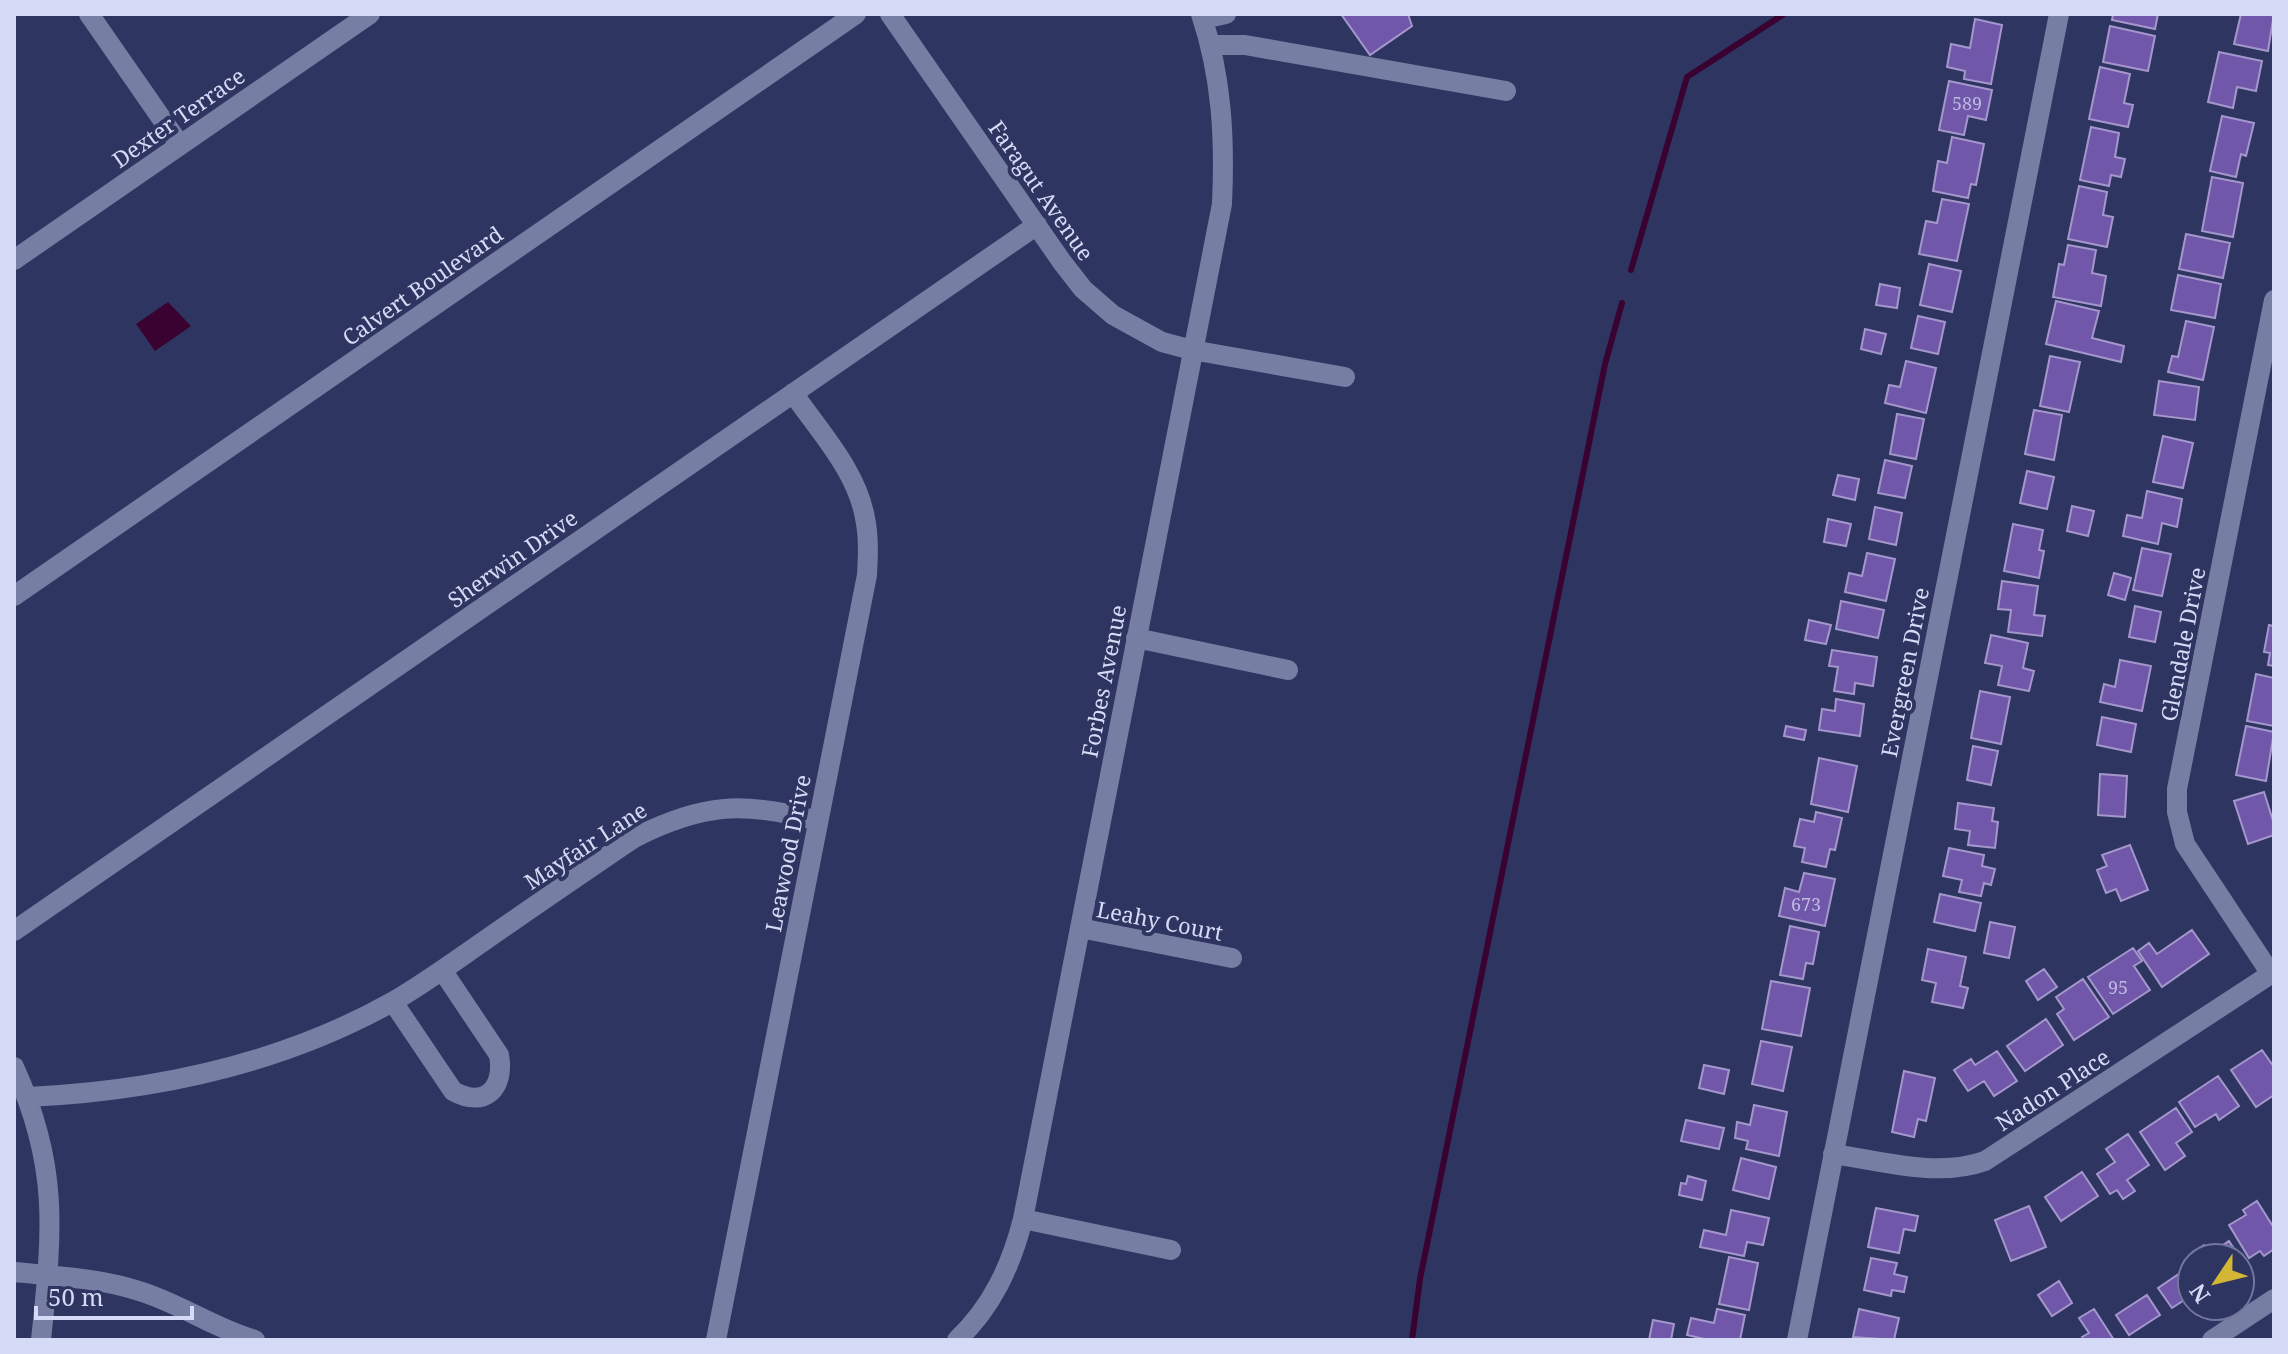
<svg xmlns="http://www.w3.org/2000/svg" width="2288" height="1354" viewBox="0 0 2288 1354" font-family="'Noto Serif',serif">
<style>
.water{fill:#390231}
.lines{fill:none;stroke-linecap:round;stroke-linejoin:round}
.stream{stroke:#390231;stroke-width:6}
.building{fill:#7157a9;stroke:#a497cb;stroke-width:2}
.minor{stroke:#767ea3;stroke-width:20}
.labels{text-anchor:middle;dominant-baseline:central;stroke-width:8;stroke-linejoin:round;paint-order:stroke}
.number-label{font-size:18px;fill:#bcbae3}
.street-label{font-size:22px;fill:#d5dbf6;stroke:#2f3561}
</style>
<rect width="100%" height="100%" fill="#2f3561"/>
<!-- water -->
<path class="water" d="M168,302L191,326L155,351L136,324Z"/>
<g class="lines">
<!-- stream -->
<path class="stream" d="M1631,270L1687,77L1784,14
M1412,1340L1420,1279L1605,364L1622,303"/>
</g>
<!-- building -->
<path class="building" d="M1341,14H1408L1412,26L1370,55Z
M2113,14H2158L2155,29L2112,20Z
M2241,14H2274L2268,51L2234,44Z
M1975,19L2002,25L1991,84L1964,79L1965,71L1947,67L1951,44L1970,48Z
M2110,26L2155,36L2148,71L2103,62Z
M2219,52L2262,61L2256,91L2237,87L2233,108L2208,102Z
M2100,67L2130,74L2124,103L2133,105L2128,127L2089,119Z
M1949,81L1992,90L1986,120L1968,116L1964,135L1939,130Z
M2222,116L2254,123L2246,156L2241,154L2236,177L2210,171Z
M2091,127L2119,133L2115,157L2125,159L2121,177L2111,175L2109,186L2080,180Z
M1952,137L1984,144L1976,185L1971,184L1968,198L1933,191L1938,161L1947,163Z
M2212,177L2243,183L2233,237L2202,231Z
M2079,186L2107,192L2103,215L2113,217L2107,247L2068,239Z
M1942,199L1969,204L1957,261L1919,254L1926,221L1937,223Z
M2186,234L2230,243L2223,278L2179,269Z
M2068,245L2096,250L2092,273L2106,276L2101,306L2053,297L2059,264L2064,265Z
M1929,264L1961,271L1952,312L1920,305Z
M2178,275L2221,284L2215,318L2171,310Z
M1880,284L1900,288L1897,308L1876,305Z
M2056,301L2099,311L2092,338L2124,346L2121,362L2046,344Z
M1918,316L1945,322L1938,354L1911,348Z
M2186,321L2214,327L2203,380L2168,372L2172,356L2178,357Z
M1865,329L1886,334L1881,354L1861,349Z
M2050,356L2080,362L2069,412L2040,406Z
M1906,361L1936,368L1926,413L1885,403L1889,385L1900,387Z
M2159,381L2199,387L2195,420L2154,415Z
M2034,410L2062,415L2054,460L2025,454Z
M1897,414L1924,419L1916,459L1890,454Z
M2163,436L2193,443L2183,488L2153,482Z
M1885,460L1912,466L1905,498L1878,493Z
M2027,471L2054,477L2047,509L2020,503Z
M1838,475L1859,479L1855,500L1833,495Z
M2147,491L2182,499L2177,527L2162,523L2158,544L2123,536L2127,515L2142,518Z
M2072,506L2094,511L2088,536L2067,531Z
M1875,507L1902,513L1896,545L1869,539Z
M1828,519L1851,524L1846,546L1824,542Z
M2013,524L2043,530L2039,550L2044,551L2039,578L2004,571Z
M2142,548L2171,554L2162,596L2133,590Z
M1867,553L1895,559L1886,601L1845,592L1849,573L1862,576Z
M2114,573L2131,578L2125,600L2108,595Z
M2002,581L2038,586L2034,615L2045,616L2042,636L2008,632L2011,610L1998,609Z
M1841,601L1884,610L1878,638L1836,629Z
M2135,606L2161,612L2155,642L2129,637Z
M1809,620L1831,625L1826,644L1805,640Z
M2269,625L2274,626V666L2268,665L2270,653L2264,652Z
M1991,635L2028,643L2023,668L2034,671L2029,691L1998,685L2002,666L1985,663Z
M1832,650L1877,657L1873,686L1855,683L1854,694L1834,691L1838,667L1829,666Z
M2120,660L2151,666L2142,711L2100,702L2104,684L2115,687Z
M2256,674L2274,678V726L2247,721Z
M1980,691L2010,697L2001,744L1971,738Z
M1836,699L1864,704L1860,736L1819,730L1822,709L1835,711Z
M2102,717L2136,724L2131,752L2097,745Z
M1786,726L1806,730L1804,740L1784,736Z
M2246,726L2274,732L2266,781L2236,775Z
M1973,746L1998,751L1991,785L1967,780Z
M1819,758L1857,766L1848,812L1811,804Z
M2100,774L2127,776L2125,817L2098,815Z
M2264,792L2274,824V835L2248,844L2234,801Z
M1958,803L1994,808L1992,821L1998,822L1995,848L1968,845L1970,831L1955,829Z
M1816,812L1842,818L1835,850L1830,849L1826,867L1802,862L1805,848L1794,846L1800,819L1814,822Z
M2130,845L2148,890L2121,901L2116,889L2106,893L2097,870L2107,866L2102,855Z
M1949,848L1984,855L1982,866L1995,869L1991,885L1984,883L1981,896L1959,892L1962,880L1943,876Z
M1804,873L1835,879L1825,926L1779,916L1785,888L1799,892Z
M1940,894L1981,903L1975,931L1934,922Z
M1990,922L2015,927L2009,958L1984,953Z
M1790,926L1819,932L1813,964L1806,963L1803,979L1780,975Z
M2192,930L2209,954L2162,987L2138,951L2149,943L2157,954Z
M2133,948L2142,961L2134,966L2150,990L2113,1014L2088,977Z
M1928,949L1966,957L1960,986L1968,988L1963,1008L1932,1002L1936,983L1922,980Z
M2044,969L2057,987L2038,1000L2026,981Z
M2083,979L2109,1017L2074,1040L2057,1014L2064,1009L2056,997Z
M1771,981L1810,988L1801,1036L1762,1029Z
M2046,1019L2063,1045L2025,1071L2007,1046Z
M1761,1041L1792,1047L1783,1091L1752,1084Z
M2262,1050L2274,1067V1095L2256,1107L2231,1070Z
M1997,1051L2017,1081L1994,1096L1984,1081L1968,1091L1954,1070L1971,1059L1975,1065Z
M1704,1065L1729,1070L1724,1094L1699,1088Z
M1904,1071L1935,1078L1926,1121L1918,1119L1914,1137L1892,1132Z
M2218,1076L2239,1106L2219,1120L2216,1114L2195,1127L2179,1102Z
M1754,1105L1787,1112L1779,1156L1746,1149L1748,1141L1735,1138L1737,1122L1750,1125Z
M2176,1108L2192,1132L2176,1143L2185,1156L2165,1170L2140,1132Z
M1686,1120L1724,1128L1719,1149L1681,1141Z
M2128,1134L2149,1165L2127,1180L2135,1191L2123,1199L2117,1190L2110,1194L2097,1174L2115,1162L2106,1149Z
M1741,1158L1776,1167L1769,1199L1733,1190Z
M2082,1172L2098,1196L2061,1221L2045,1197Z
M1688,1176L1706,1181L1702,1200L1679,1195L1681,1183L1686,1184Z
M2257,1201L2274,1228V1249L2264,1256L2260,1251L2249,1258L2229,1225L2246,1215L2243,1210Z
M2029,1206L2046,1247L2011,1261L1995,1220Z
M1876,1208L1918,1216L1915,1231L1904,1229L1899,1253L1868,1247Z
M1731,1210L1769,1218L1763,1245L1747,1242L1744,1256L1700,1247L1704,1230L1726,1235Z
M2229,1241L2240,1258H2197L2193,1252L2204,1245L2210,1254Z
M1729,1257L1758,1263L1749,1310L1719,1304Z
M1871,1258L1897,1263L1894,1274L1907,1277L1904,1292L1892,1290L1891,1296L1864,1290Z
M2189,1267L2192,1272V1295L2172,1308L2158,1288Z
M2059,1281L2072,1303L2052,1316L2038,1295Z
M2147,1295L2160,1315L2129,1335L2116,1315Z
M1717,1309L1745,1315L1740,1340H1709L1687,1335L1691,1318L1714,1323Z
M1859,1309L1899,1318L1894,1340L1853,1337Z
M2094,1309L2114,1340H2084L2082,1337L2089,1333L2079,1318Z
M1653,1320L1674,1324L1671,1340H1649Z"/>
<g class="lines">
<!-- minor -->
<path class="minor" d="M89,14L180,145
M890,14L1062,262L1083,289L1113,315L1162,342L1192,350L1345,377
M1203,19L1226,14
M1211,45H1245L1506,91
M14,260L370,14
M14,596L856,14
M1136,638L1288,670
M1080,928L1232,958
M14,931L1037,225
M2271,974L2185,844L2177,812V789L2274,300
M393,1002L453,1091C485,1109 505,1088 499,1055L442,970
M14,1067C60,1167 52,1234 41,1340
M28,1097C155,1091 282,1064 394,1001C425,983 455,961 484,941C534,906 584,872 634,838C703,803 744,801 818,821
M1833,1154C1882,1161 1937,1178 1985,1161L2274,972
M1023,1219L1171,1250
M14,1272C55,1276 97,1278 136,1290C178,1302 213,1328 255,1340
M716,1340L867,575C868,556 869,537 865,518C857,471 819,431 793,393
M957,1340C992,1307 1011,1266 1023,1219L1222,204C1225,139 1222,77 1201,14
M1797,1340L2059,14
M2212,1340L2274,1299"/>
</g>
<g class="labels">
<!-- number labels -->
<g class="number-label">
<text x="1967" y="103">589</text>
<text x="1806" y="904">673</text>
<text x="2118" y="987">95</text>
</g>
<!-- street labels -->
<g class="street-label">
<text transform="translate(178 117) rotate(-35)">Dexter Terrace</text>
<text transform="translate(1042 190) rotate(55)">Faragut Avenue</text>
<text transform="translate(422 285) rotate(-35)">Calvert Boulevard</text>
<text transform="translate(512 558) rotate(-35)">Sherwin Drive</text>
<text transform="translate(2182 644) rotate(-79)">Glendale Drive</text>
<text transform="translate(1904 672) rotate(-79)">Evergreen Drive</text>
<text transform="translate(1103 681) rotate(-79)">Forbes Avenue</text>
<text transform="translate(585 845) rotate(-33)">Mayfair Lane</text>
<text transform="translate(787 853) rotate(-79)">Leawood Drive</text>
<text transform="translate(1160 920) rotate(11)">Leahy Court</text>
<text transform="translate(2052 1089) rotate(-33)">Nadon Place</text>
</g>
</g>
<!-- border -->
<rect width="2288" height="1354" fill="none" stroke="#d5dbf6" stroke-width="32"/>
<!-- north arrow -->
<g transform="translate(2216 1282) rotate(235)"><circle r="38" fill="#2f3561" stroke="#71779d" stroke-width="2"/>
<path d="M0-6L14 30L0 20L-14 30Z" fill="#d3b635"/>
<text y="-12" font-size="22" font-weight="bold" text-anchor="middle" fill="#d5dbf6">N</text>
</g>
<!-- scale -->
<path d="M36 1306v12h156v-12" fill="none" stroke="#d5dbf6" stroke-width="4"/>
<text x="48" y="1306" font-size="24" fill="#d5dbf6" stroke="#2f3561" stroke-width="6" paint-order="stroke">50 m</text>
</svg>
